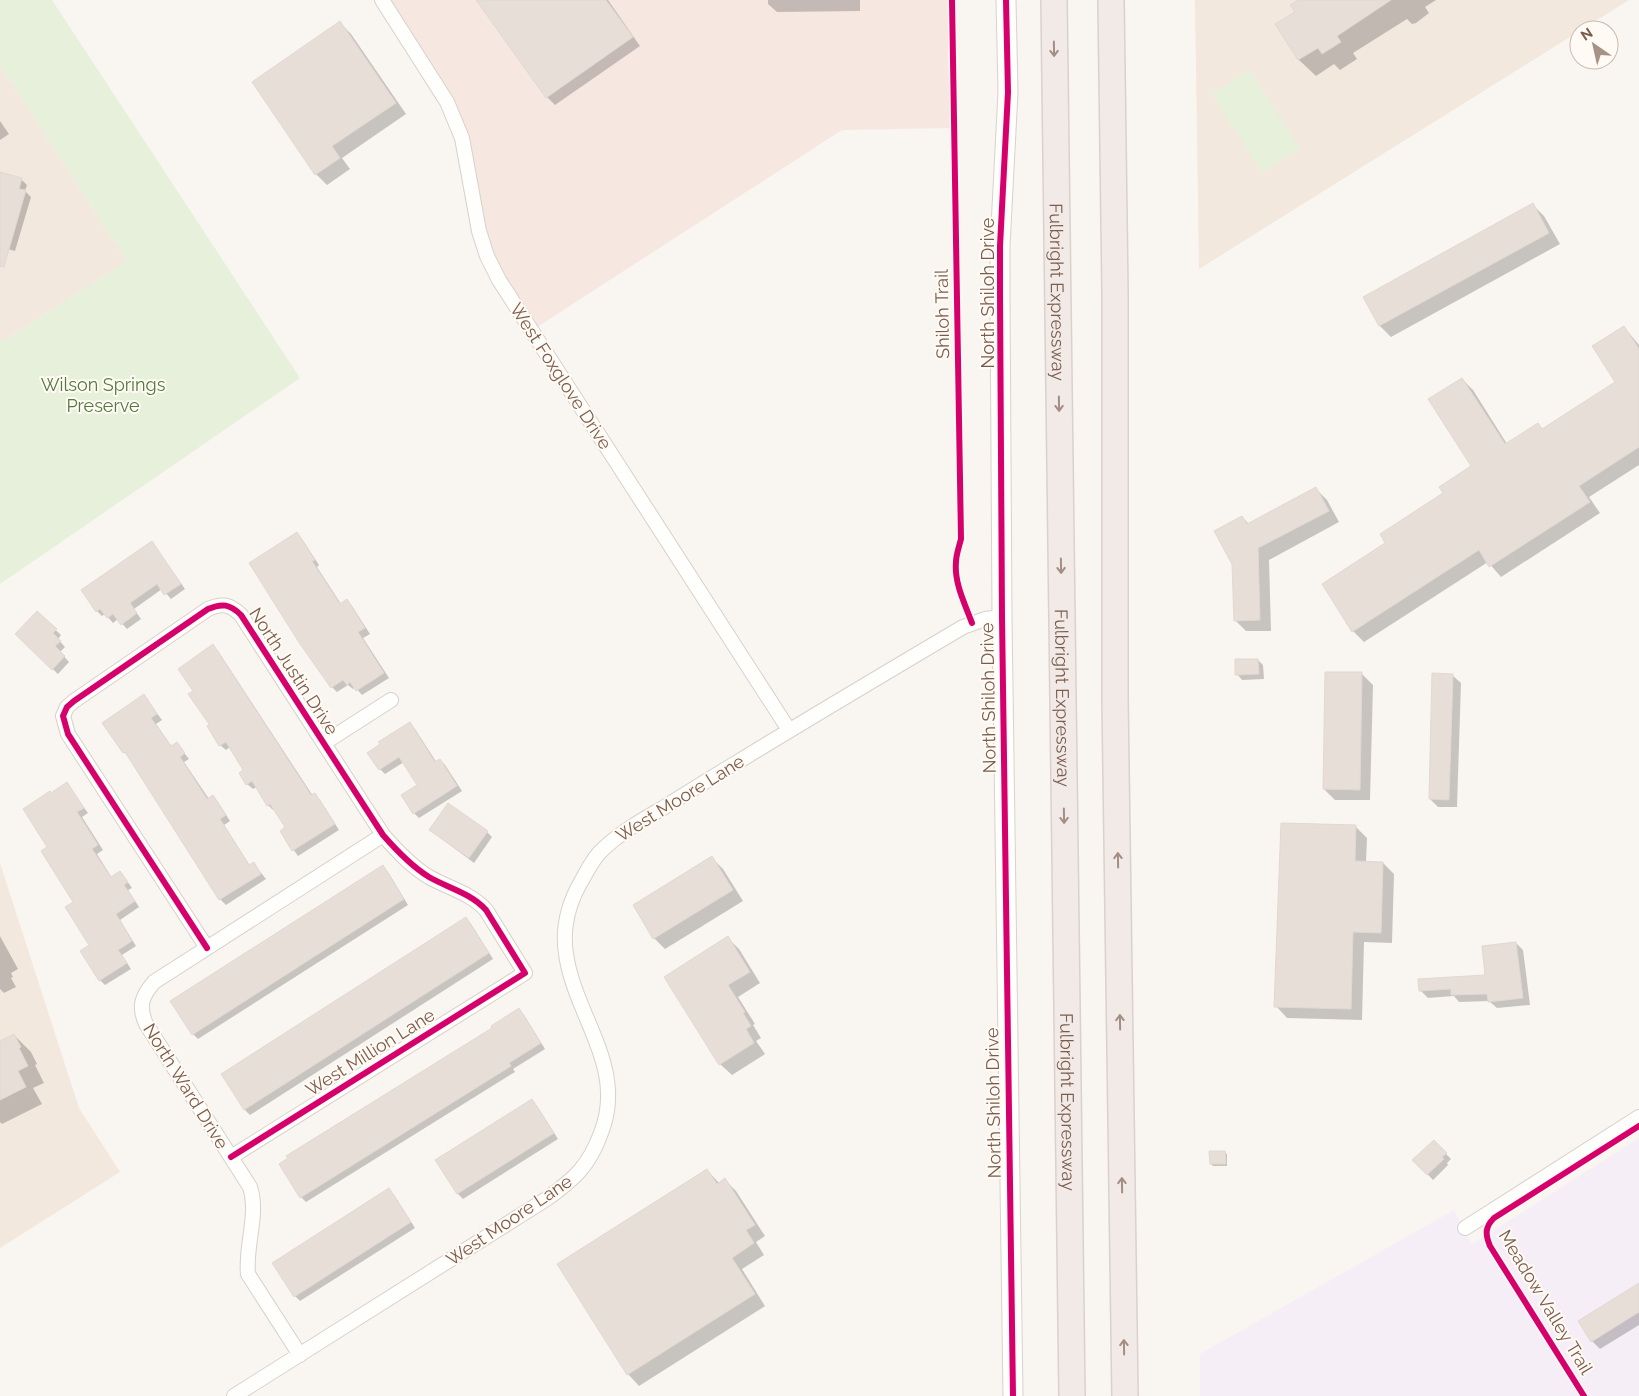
<svg xmlns="http://www.w3.org/2000/svg" width="1639" height="1396" viewBox="0 0 1639 1396" font-family="Raleway,sans-serif">
<style>
.residential{fill:#f2e8de}
.commercial{fill:#f6e8e1}
.education{fill:#f6eef6}
.green{fill:#e7f0db}
.shadow{fill:#0003}
.building{fill:#e6ded7;stroke:#e2d8d2}
.lines{fill:none;stroke-linecap:round;stroke-linejoin:round}
.street-casing{stroke:#d7d1cb;stroke-width:16}
.secondary-casing{stroke:#d9d2cb;stroke-width:21}
.highway-casing{stroke:#dad1cc;stroke-width:28}
.street{stroke:#fefefd;stroke-width:14}
.secondary{stroke:#fefefd;stroke-width:19}
.highway{stroke:#f2eae7;stroke-width:25}
.cycleway-casing{stroke:#fffaf3;stroke-width:9}
.cycleway{stroke:#d6006c;stroke-width:6}
.oneway{stroke:#a48e83}
.labels{text-anchor:middle;dominant-baseline:central;stroke-width:4;stroke-linejoin:round;paint-order:stroke}
.street-label{font-size:18px;fill:#7a5c4d;stroke:#fffaf3}
.park-label{font-size:18px;fill:#537a41;stroke:#fffaf3}
</style>
<rect width="100%" height="100%" fill="#f9f5f0"/>
<!-- residential -->
<path class="residential" d="M1195,0H1629L1199,269Z
M0,65L127,261L0,343Z
M0,863L79,1108L120,1172L0,1248Z"/>
<!-- commercial -->
<path class="commercial" d="M382,0H952L954,128L842,130L531,331L487,256L462,138Z"/>
<!-- education -->
<path class="education" d="M1639,1138V1396H1200V1354L1454,1210L1472,1244Z"/>
<!-- green -->
<path class="green" d="M0,0H52L300,378L0,584V343L127,261L0,65Z
M1250,70L1300,149L1262,173L1212,94Z"/>
<!-- shadow -->
<path class="shadow" d="M486,0H608L640,46L555,105L547,97Z
M768,0H860V11L777,12L768,4Z
M1299,0H1436L1425,7L1429,13L1416,23L1412,24L1407,19L1353,53L1357,59L1340,70L1334,64L1316,76L1299,60L1277,25L1296,12Z
M340,23L351,34L406,114L342,158L350,169L327,185L316,174Z
M0,121L9,134L0,140Z
M0,174L21,179L27,185L25,191L31,197L15,251L0,247Z
M1533,205L1544,216L1560,244L1391,337L1380,326L1364,297Z
M1624,327L1639,345V465L1589,497L1600,513L1501,577L1488,562L1364,642L1353,631L1387,543L1445,494L1473,466L1462,379L1473,390L1507,444L1538,424L1543,430L1617,382Z
M1316,489L1327,500L1339,522L1269,560L1271,631H1246L1235,620L1233,564L1242,517L1249,524Z
M297,534L302,539L319,565L317,567L341,604L347,601L352,606L370,634L363,638L389,678L362,695L355,687L353,689L348,685L337,692L332,687Z
M152,542L185,589L171,599L162,589L134,609L141,619L127,629L118,619L113,623L105,614L102,616L97,611Z
M37,613L61,635L58,639L65,647L60,652L69,662L58,674L16,634Z
M213,646L218,651L313,796L315,795L320,800L339,830L298,856L281,832L287,828L275,809L273,810L268,805L257,787L253,789L247,784L245,771L230,747L226,750L220,745L195,691Z
M1258,660L1263,665L1264,679L1242,680L1237,674Z
M1361,673L1373,685L1370,800H1335L1324,789Z
M1452,675L1461,683L1457,807H1438L1430,799Z
M144,696L162,720L156,724L172,747L177,744L189,759L184,762L209,799L213,797L218,802L230,821L224,825L250,866L254,864L266,879L226,905L220,899L130,757L124,752Z
M409,723L415,729L437,763L440,760L445,765L462,791L419,818L414,813L419,785L404,762L385,774L380,769Z
M67,784L88,813L82,817L103,850L97,854L112,878L120,872L125,878L132,888L128,890L139,907L120,920L136,946L122,955L131,969L105,985L100,980L91,945L75,902L49,848L51,794Z
M1356,827L1367,838L1366,862L1383,863L1394,874L1392,943L1364,942L1362,1020L1287,1018L1276,1006Z
M430,830L487,832L492,837L474,863Z
M712,858L723,869L743,901L665,949L654,938Z
M382,866L388,872L408,905L198,1039L193,1034Z
M466,919L471,924L493,959L250,1115L245,1110L223,1074Z
M0,936L18,969L11,973L13,977L11,978L16,987L4,993L0,989Z
M728,938L739,949L760,983L738,997L755,1024L753,1025L761,1038L756,1041L765,1054L732,1075L720,1064Z
M1516,943L1523,950L1530,1005L1497,1008L1489,1001L1459,1002L1454,996L1428,998L1420,990L1487,977Z
M519,1010L524,1015L545,1049L513,1069L515,1072L306,1202L301,1197Z
M14,1035L31,1052L37,1064L35,1065L44,1083L33,1088L42,1104L2,1124L0,1122V1043Z
M532,1101L537,1106L558,1139L463,1199L458,1194L437,1161Z
M1434,1142L1451,1159L1447,1163L1448,1165L1433,1180L1414,1160Z
M1224,1152L1227,1154V1166H1213L1211,1164Z
M707,1170L719,1183L725,1180L736,1191L765,1236L756,1242L764,1255L742,1269L765,1306L639,1386L628,1374L558,1264Z
M389,1190L394,1195L415,1228L300,1301L295,1296Z
M1639,1284V1325L1600,1349L1592,1341Z"/>
<!-- building -->
<path class="building" d="M476,0H606L633,37L546,98Z
M1298,0H1391L1337,36L1341,42L1322,54L1318,48L1298,60L1275,24L1295,12L1290,5Z
M340,21L396,103L332,146L340,158L315,175L252,82Z
M0,172L22,178L19,189L26,190L4,267L0,266Z
M1533,203L1549,233L1379,326L1363,297Z
M1624,326L1639,349V447L1579,486L1590,502L1489,567L1479,550L1352,632L1322,584L1385,543L1380,534L1443,493L1439,487L1471,466L1428,399L1462,378L1505,444L1538,423L1542,429L1615,382L1592,346Z
M1316,487L1329,511L1258,548L1260,620L1234,621L1232,564L1214,531L1242,516L1247,524Z
M297,532L315,560L312,561L340,604L347,599L365,628L358,632L384,673L356,691L350,682L347,685L343,680L331,688L300,644L249,563Z
M152,541L181,584L164,595L157,584L130,603L137,613L121,625L113,614L107,618L100,609L96,612L81,590Z
M37,611L57,629L53,633L61,641L55,646L65,656L52,670L15,634Z
M213,644L311,795L315,793L335,824L292,851L280,831L285,827L270,804L267,806L252,781L246,785L239,773L243,770L226,742L219,746L207,726L209,724L188,694L193,691L178,669Z
M1235,659H1258L1259,674L1235,675Z
M1325,672H1362L1360,790L1323,789Z
M1432,673L1453,674L1449,800L1429,799Z
M144,694L157,714L151,718L171,746L177,742L185,753L180,757L207,799L213,795L226,815L220,819L234,841L249,865L254,862L261,874L219,900L125,752L123,753L102,723Z
M410,722L435,762L440,759L457,786L413,814L401,795L417,785L399,757L379,770L367,753L380,744L378,742Z
M67,782L84,808L77,812L98,845L92,849L111,877L120,871L128,882L124,885L135,901L116,914L132,941L118,950L127,963L99,981L80,951L89,945L65,907L73,902L41,851L47,847L23,809L50,791L51,793Z
M448,803L488,831L469,858L429,830Z
M1281,823L1356,825L1355,861L1383,862L1381,933L1353,932L1351,1009L1274,1007Z
M712,856L733,890L653,939L633,905Z
M383,865L404,899L192,1035L170,1001Z
M466,917L489,953L244,1110L221,1074Z
M728,936L750,972L728,985L745,1012L743,1013L751,1026L746,1029L754,1043L719,1065L664,977Z
M1516,942L1523,998L1488,1002L1487,994L1451,995V989L1419,991L1418,979L1485,975L1482,946Z
M519,1008L541,1043L509,1063L511,1066L300,1198L279,1164L288,1158L286,1156L492,1028L491,1026Z
M14,1034L21,1047L19,1048L28,1066L18,1071L26,1087L0,1100V1041Z
M532,1099L554,1133L457,1194L435,1160Z
M1434,1140L1447,1153L1442,1157L1444,1159L1427,1175L1412,1160Z
M1209,1151H1225L1226,1164H1210Z
M707,1169L717,1184L725,1178L755,1225L746,1230L754,1243L732,1258L755,1294L627,1375L557,1264Z
M389,1188L411,1222L294,1297L272,1263Z
M1639,1283V1312L1591,1342L1578,1321Z"/>
<g class="lines">
<!-- street casing -->
<g class="street-casing">
<path id="street" d="M382,0L447,102L462,138L479,231L487,256L499,280L789,730
M324,743L391,700
M207,948L68,734L63,716L67,707L74,701L208,609C222,603 230,604 241,615L383,835C397,851 411,866 429,877C448,888 471,893 486,910L525,973L231,1157
M1465,1228L1639,1117
M300,1355L248,1274C245,1245 259,1215 250,1187L146,1024C138,1006 142,996 154,982L383,835
M234,1396L548,1198C575,1178 589,1166 601,1133C627,1067 575,1017 566,954C562,928 569,902 582,880C587,871 593,859 600,852C618,834 640,821 663,808C687,793 711,778 736,763C811,717 887,672 963,627L985,619L1002,617"/>
</g>
<!-- secondary casing -->
<g class="secondary-casing">
<path id="secondary" d="M1006,0L1008,92L1000,246V295L1002,617L1013,1396"/>
</g>
<!-- highway casing -->
<g class="highway-casing">
<g id="highway">
<path id="s1" d="M1054,0L1072,1396"/>
<path d="M1111,0L1115,292V699L1125,1396"/>
</g>
</g>
<!-- street -->
<use href="#street" class="street"/>
<!-- secondary -->
<use href="#secondary" class="secondary"/>
<!-- highway -->
<use href="#highway" class="highway"/>
<!-- cycleway casing -->
<g class="cycleway-casing">
<path id="cycleway" d="M952,0L961,539C959,547 956,555 956,562C954,583 965,604 972,623
M1006,0L1008,92L1000,246V295L1002,617L1013,1396
M207,948L68,734L63,716L67,707L74,701L208,609C222,603 230,604 241,615L383,835C397,851 411,866 429,877C448,888 471,893 486,910L525,973L231,1157
M1584,1396L1490,1246C1485,1234 1485,1227 1494,1218L1639,1126"/>
</g>
<!-- cycleway -->
<use href="#cycleway" class="cycleway"/>
</g>
<!-- one-way arrows -->
<defs><path id="oneway-shaft" d="M-6 0H5M1.5-3L5.5 0L1.5 3" fill="none" stroke-width="1.6" stroke-linecap="round" stroke-linejoin="round" transform="scale(1.25)"/></defs>
<g class="oneway">
<use href="#oneway-shaft" transform="translate(1054 49) rotate(89)"/>
<use href="#oneway-shaft" transform="translate(1059 404) rotate(89)"/>
<use href="#oneway-shaft" transform="translate(1061 566) rotate(89)"/>
<use href="#oneway-shaft" transform="translate(1064 816) rotate(89)"/>
<use href="#oneway-shaft" transform="translate(1118 860) rotate(-91)"/>
<use href="#oneway-shaft" transform="translate(1120 1022) rotate(-91)"/>
<use href="#oneway-shaft" transform="translate(1122 1185) rotate(-91)"/>
<use href="#oneway-shaft" transform="translate(1124 1347) rotate(-91)"/>
</g>
<g class="labels">
<!-- street labels -->
<g class="street-label">
<text transform="translate(987 293) rotate(-90)">North Shiloh Drive</text>
<text stroke="none"><textPath href="#s1" startOffset="292">Fulbright Expressway</textPath></text>
<text transform="translate(942 314) rotate(-91)">Shiloh Trail</text>
<text transform="translate(561 376) rotate(57)">West Foxglove Drive</text>
<text transform="translate(294 671) rotate(57)">North Justin Drive</text>
<text transform="translate(988 698) rotate(-91)">North Shiloh Drive</text>
<text stroke="none"><textPath href="#s1" startOffset="698">Fulbright Expressway</textPath></text>
<text transform="translate(680 798) rotate(-32)">West Moore Lane</text>
<text transform="translate(370 1052) rotate(-32)">West Million Lane</text>
<text transform="translate(186 1086) rotate(58)">North Ward Drive</text>
<text transform="translate(993 1103) rotate(-91)">North Shiloh Drive</text>
<text stroke="none"><textPath href="#s1" startOffset="1102">Fulbright Expressway</textPath></text>
<text transform="translate(509 1220) rotate(-34)">West Moore Lane</text>
<text transform="translate(1546 1302) rotate(59)">Meadow Valley Trail</text>
</g>
<!-- park labels -->
<g class="park-label">
<text x="103" y="384">Wilson Springs<tspan x="103" dy="21">Preserve</tspan></text>
</g>
</g>
<!-- north arrow -->
<g transform="translate(1594 45) rotate(326)"><circle r="24" fill="#fffaf3" stroke="#cabbb1"/>
<path d="M0-4L9 19L0 12L-9 19Z" fill="#a69286"/>
<text y="-8" font-size="14" font-weight="bold" text-anchor="middle" fill="#7a5c4d">N</text>
</g>
</svg>
